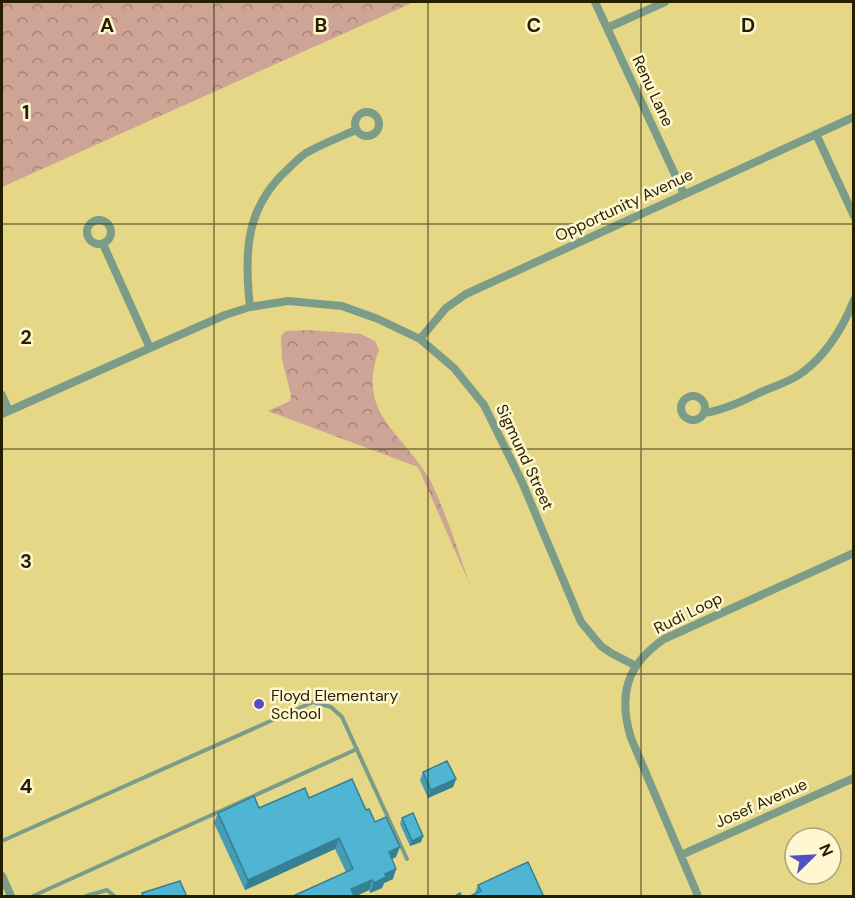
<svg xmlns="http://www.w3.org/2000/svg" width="855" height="898" viewBox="0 0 855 898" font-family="'DM Sans',sans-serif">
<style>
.forest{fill:url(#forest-crowns)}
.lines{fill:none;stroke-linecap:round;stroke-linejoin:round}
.service{stroke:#7b9c89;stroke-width:4}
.minor{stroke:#7b9c89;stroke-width:8}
.wall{fill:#449cb5}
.shaded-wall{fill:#377f93}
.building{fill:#4fb5d2;stroke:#377f93;stroke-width:1.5}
.grid{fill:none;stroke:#251f00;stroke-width:1.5;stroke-opacity:0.55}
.poi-dot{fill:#554fc7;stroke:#fef7d0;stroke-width:2}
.labels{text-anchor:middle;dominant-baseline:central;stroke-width:5;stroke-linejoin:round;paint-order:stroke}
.street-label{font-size:16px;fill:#251f00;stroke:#fef7d0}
.poi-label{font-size:16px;fill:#251f00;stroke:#fef7d0;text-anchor:start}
.grid-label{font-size:20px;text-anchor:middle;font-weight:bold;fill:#251f00;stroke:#fef7d0;stroke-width:5;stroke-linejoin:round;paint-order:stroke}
</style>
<defs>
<pattern id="forest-crowns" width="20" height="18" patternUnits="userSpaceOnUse" patternTransform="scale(1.5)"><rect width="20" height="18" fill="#cda496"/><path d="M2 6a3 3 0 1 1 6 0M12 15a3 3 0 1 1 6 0" fill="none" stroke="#a68578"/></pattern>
</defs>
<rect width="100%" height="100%" fill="#e5d786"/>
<!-- forest -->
<path class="forest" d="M2,2H414L2,187Z
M309,330L361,334L375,341L379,350C355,415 404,432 431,482C447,515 458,551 470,585L418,467L268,411L290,401L291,395L282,359L281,336L286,331Z"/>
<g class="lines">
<!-- service -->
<path class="service" d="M2,841L313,702L331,707L342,717L407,859
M33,896L357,749
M86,896L107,890L114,896"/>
<!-- minor -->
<path class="minor" d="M595,2L684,194
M607,28L665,2
M355 124a12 12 0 1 1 24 0a12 12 0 1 1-24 0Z
M816,134L854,216
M87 232a12 12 0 1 1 24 0a12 12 0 1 1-24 0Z
M103,244L150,348
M250,307C244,253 245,207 289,168C294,163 300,157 306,153C322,144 340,137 356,130
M420,339L446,308L466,294L854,117
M2,395L9,411
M681 408a12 12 0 1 1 24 0a12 12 0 1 1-24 0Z
M704,413C724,410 743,401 761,392C775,386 792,381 803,372C827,354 843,327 854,300
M2,414L150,348L225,315L250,307L288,301L342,306L378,319L420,339L454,368L484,405L522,482L581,622L601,646L611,653L636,666
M681,855L854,778
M2,876L11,896
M698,896L631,738C618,696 626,665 664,639L854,553"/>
</g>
<!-- wall -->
<path class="wall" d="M423,772L456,779L453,787L428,798L420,780Z
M309,798L366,810L375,822L396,857L392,859L393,879L384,883L382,888L370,893L369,890L354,897L346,872L335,849L245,890L214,823L218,813L259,808Z
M402,818L423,836L421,842L410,846L400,824Z
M478,885L544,897L475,893Z"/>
<!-- shaded-wall -->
<path class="shaded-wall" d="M456,779L453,787L428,798L431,790Z
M423,836L421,842L410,846L412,841Z
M339,838L335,849L245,890L248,880Z
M400,847L396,857L385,862L389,852Z
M396,869L393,879L384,883L382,888L370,893L374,883L385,874Z
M372,880L369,890L354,897L351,889Z"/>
<!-- building -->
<path class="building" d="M447,761L456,779L431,790L423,772Z
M352,779L366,810L369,809L375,822L386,817L400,847L389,852L396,869L385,874L386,877L374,883L372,880L351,889L354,897H291L353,869L339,838L248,880L218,813L254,796L259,808L305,788L309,798Z
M413,813L423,836L412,841L402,818Z
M528,862L544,897H468L481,891L478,885Z
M180,881L187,897H144L142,893Z
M460,893L462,897H453Z"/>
<!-- grid -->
<path class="grid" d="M214,2V896M428,2V896M641,2V896M2,224H854M2,449H854M2,674H854"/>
<!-- markers -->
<circle class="poi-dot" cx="259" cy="704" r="6"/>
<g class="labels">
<!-- street labels -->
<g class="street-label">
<text transform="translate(653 91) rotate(65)">Renu Lane</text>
<text transform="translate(624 205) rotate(-25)">Opportunity Avenue</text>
<text transform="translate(525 457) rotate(65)">Sigmund Street</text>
<text transform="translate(688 613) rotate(-26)">Rudi Loop</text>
<text transform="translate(761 803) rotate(-24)">Josef Avenue</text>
</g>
<!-- poi labels -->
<g class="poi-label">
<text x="271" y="695">Floyd Elementary<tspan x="271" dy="18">School</tspan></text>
</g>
</g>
<g class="grid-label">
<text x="107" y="32">A</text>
<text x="321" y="32">B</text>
<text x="534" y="32">C</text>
<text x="748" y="32">D</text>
<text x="26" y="119">1</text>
<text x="26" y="344">2</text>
<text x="26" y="568">3</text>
<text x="26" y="793">4</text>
</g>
<!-- border -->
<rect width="855" height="898" fill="none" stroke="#251f00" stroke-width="6"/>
<!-- north arrow -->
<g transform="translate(813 856) rotate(66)"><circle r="28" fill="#fef7d0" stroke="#a7a17d" stroke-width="1.5"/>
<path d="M0-4.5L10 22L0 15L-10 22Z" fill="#554fc7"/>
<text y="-9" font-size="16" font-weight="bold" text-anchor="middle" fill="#251f00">N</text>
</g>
</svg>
